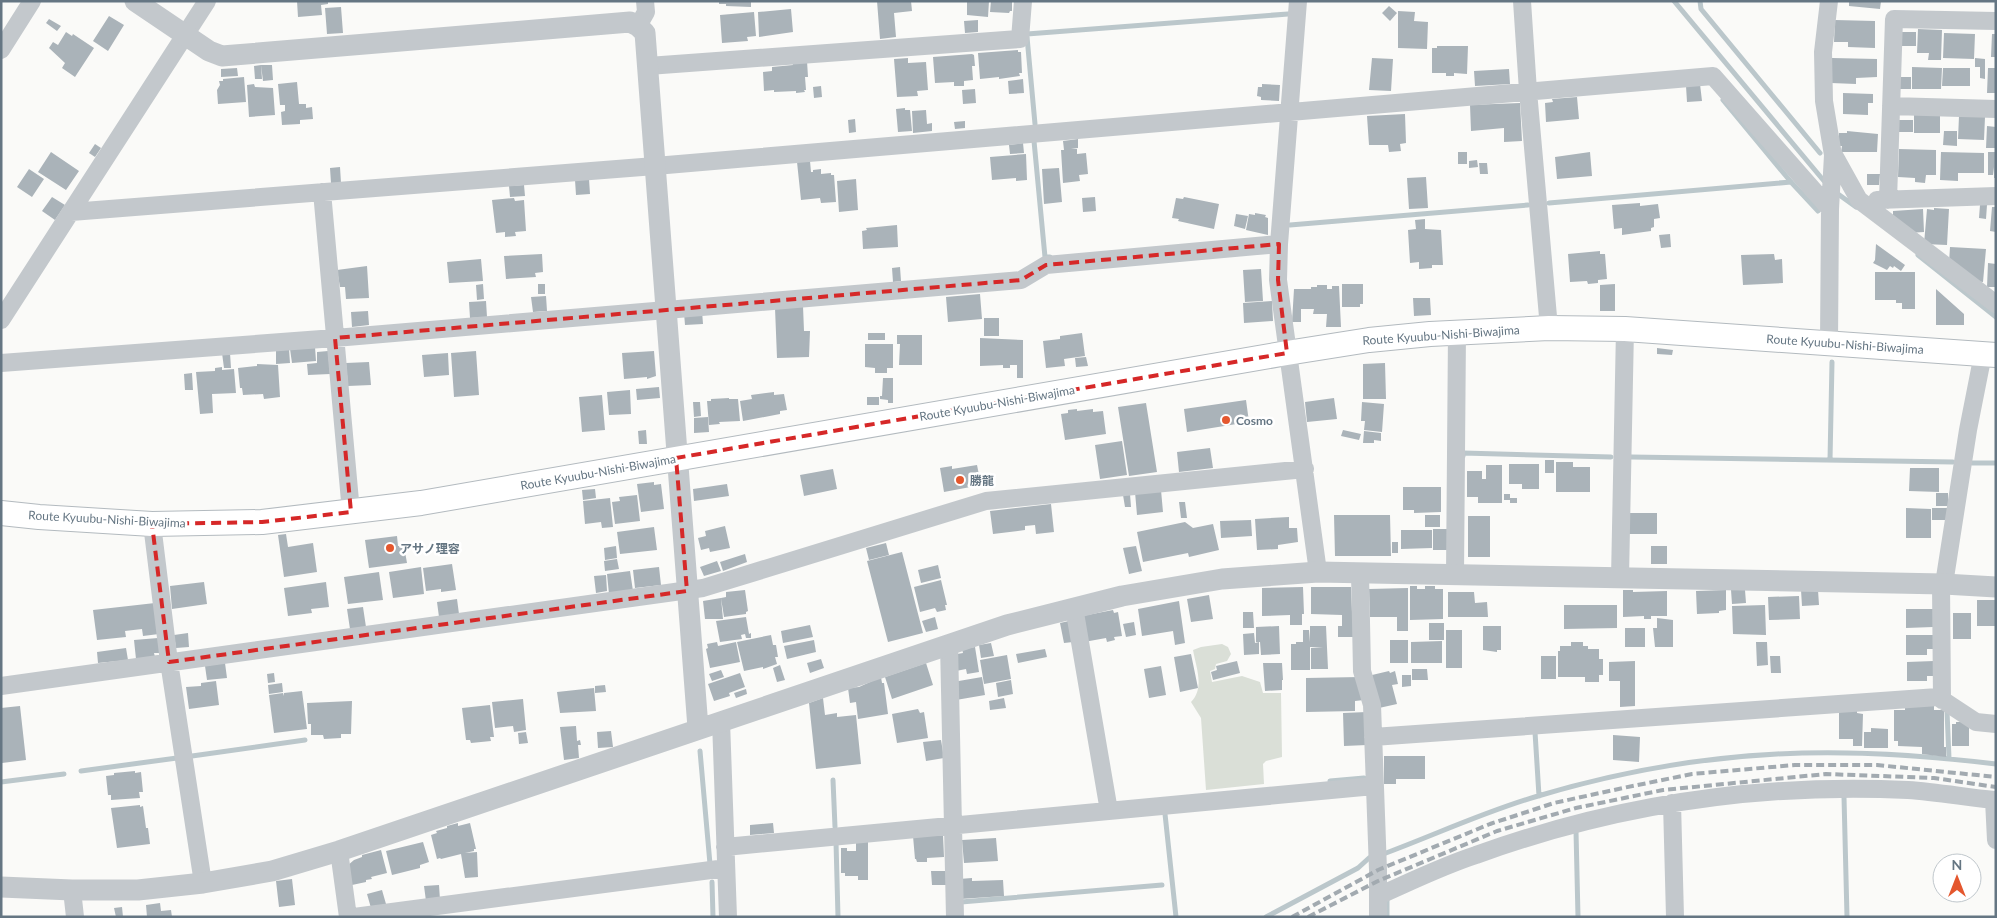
<svg xmlns="http://www.w3.org/2000/svg" width="1997" height="918" viewBox="0 0 1997 918" font-family="Lato,'Noto Sans JP',sans-serif">
<style>
.green{fill:#dadfd7}
.lines{fill:none;stroke-linecap:round;stroke-linejoin:round}
.stream{stroke:#bbc7cb;stroke-width:5}
.building{fill:#aab3b9}
.secondary-casing{stroke:#b3babf;stroke-width:26}
.minor{stroke:#c3c8cc;stroke-width:18}
.tertiary{stroke:#c3c8cc;stroke-width:21}
.secondary{stroke:#fff;stroke-width:24}
.rail{stroke:#a2aab0;stroke-width:4;stroke-dasharray:8 4;stroke-linecap:butt}
.marked{fill:none;stroke:#d62828;stroke-width:4;stroke-dasharray:10 6;stroke-linejoin:round}
.poi-dot{fill:#e4572e;stroke:#fff;stroke-width:2}
.labels{text-anchor:middle;dominant-baseline:central;stroke-width:5;stroke-linejoin:round;paint-order:stroke}
.street-label{font-size:12px;fill:#657683;stroke:#fff}
.poi-label{font-size:12px;font-weight:bold;fill:#657683;stroke:#fff;text-anchor:start}
</style>
<rect width="100%" height="100%" fill="#fafaf8"/>
<!-- green -->
<path class="green" d="M1222,644L1228,647L1231,654L1227,661L1216,664L1215,669L1210,671L1212,682L1242,676L1260,682L1263,693H1281L1282,757L1266,761L1263,764L1264,784L1206,790L1201,718L1191,702C1205,688 1196,667 1193,650L1201,647Z"/>
<g class="lines">
<!-- stream -->
<path class="stream" d="M1674,1L1824,181
M1700,1L1701,9L1820,153
M1027,34L1288,14
M1027,37L1035,124
M1723,100L1791,182L1818,211
M1034,141L1045,257H1050
M1838,194L1856,207
M1549,203L1791,182
M1290,225L1528,205
M1918,255L1996,317
M1463,456V453L1611,457
M1631,457L1953,462
M1830,460L1832,362
M1972,463H1996
M1947,711L1949,758
M1535,732L1539,796
M700,751L710,864
M192,756L305,740
M81,771L177,758
M833,780L835,827
M1330,781L1364,778
M1,782L64,774
M1844,797L1847,917
M1165,814L1176,917
M1576,831L1578,917
M836,842L838,917
M1386,853C1437,834 1486,811 1538,796C1615,773 1697,758 1777,754C1850,750 1923,755 1996,764
M712,882L713,917
M961,902L1162,885
M1266,917L1358,868L1369,858
M1387,917V899"/>
</g>
<!-- building -->
<path class="building" d="M297,1H328V4L321,5L322,15L298,17Z
M719,1H751V7L726,6V4H719Z
M877,1H911L912,11L894,13L896,37L880,39Z
M967,1H989L988,17L967,15Z
M991,1H1012V11H1010L1009,13L990,12Z
M1849,1H1881L1880,9L1849,6Z
M1389,6L1397,13L1390,21L1382,13Z
M341,7L343,33L327,34L325,8Z
M791,9L793,32L759,37L758,12Z
M1398,11L1415,12L1414,21L1428,22L1427,49L1398,48Z
M754,12L756,36L747,37L748,41L722,43L720,15Z
M109,16L124,25L108,51L93,41Z
M49,19L61,26L57,31L46,23Z
M978,20V32L965,33L964,21Z
M1835,20L1875,21V48L1848,47V42H1834Z
M1918,29L1942,30L1941,60H1928L1929,53H1917Z
M66,32L72,36L73,34L94,48L75,77L62,68L65,63L49,48L53,42L58,45Z
M1902,32H1916V46H1902Z
M1944,33L1975,34L1974,59L1943,58Z
M1992,34H1996V57H1991Z
M1437,46H1468L1467,74L1454,73V76H1446V73H1432V48H1437Z
M1018,50V52H1021L1022,73H1019L1020,76L999,79V77L980,79L978,53Z
M972,54L974,55L975,66H972L973,80L964,81V86H954V82L935,83L933,57Z
M908,58V63L926,62L928,90L917,91L918,96L897,97L894,59Z
M1372,58L1393,59L1391,91L1369,90Z
M1832,58L1877,59V77L1856,78V84L1831,83Z
M1975,58L1985,59V79L1980,78V67H1975Z
M807,61L808,77H805L806,90H804L805,92L796,93V91L774,92V90L764,91L763,72L772,71V67L793,65L792,62Z
M261,65L262,79H255L254,66Z
M261,65H272L273,80L263,81Z
M1912,67L1942,68L1941,89H1912Z
M237,68L238,76L221,77V69Z
M1943,68H1970V86H1942Z
M1988,68H1996V93H1987Z
M1509,69L1510,84L1475,86L1474,71Z
M244,77L246,102L218,104L217,90L220,85L219,81H223V79Z
M1900,77H1911V89H1899Z
M1023,79L1024,93L1009,94L1008,81Z
M297,82L299,104H306V108L312,107L313,119L300,120V124L282,125L281,112L285,111V105H280L278,84Z
M254,84L255,87L273,88L275,115L249,117L247,85Z
M1262,84L1280,85L1279,101L1261,100V97L1257,96L1258,87H1262Z
M1700,84L1702,101L1687,102L1686,86Z
M821,86L822,97L814,98L813,87Z
M975,89L976,103L963,104L962,90Z
M1843,93L1873,94V103H1868V115L1843,114Z
M1577,97L1579,119L1546,122L1545,103L1553,102L1552,99Z
M1520,103L1522,141L1504,142V128L1471,131L1470,105Z
M905,108V110H910L912,131L898,132L896,109Z
M926,110L927,124L932,123V131L913,133L912,111Z
M1914,113L1940,114V133H1914Z
M1405,114L1406,143L1400,144L1401,151L1389,152L1388,145H1369L1367,116Z
M1959,116L1985,117L1984,140L1958,139Z
M855,119L856,132L849,133L848,120Z
M1898,120H1913V132H1898Z
M965,121V128L955,129L954,122Z
M1987,126L1996,127V148H1986Z
M1847,131L1878,134L1877,152H1841L1842,146H1839V133H1847Z
M1944,131H1957V146L1943,145Z
M1078,139V148L1071,149H1077V154L1086,153L1088,174L1079,175L1080,181L1063,183L1061,150H1064L1063,141Z
M1023,143L1024,153L1010,154L1009,145Z
M95,144L101,148L95,157L89,153Z
M1899,149L1936,150V175H1926L1925,183L1915,182V178L1898,177Z
M51,152L79,171L66,190L38,172Z
M1458,152H1467V164H1458Z
M1590,152L1592,176L1557,179L1555,157Z
M1941,152L1984,153V173H1958V181L1940,180Z
M1988,152H1996V178H1994V167L1993,175H1988Z
M1026,154L1027,180L1016,181V178L992,180L990,157Z
M1477,160L1478,167L1469,168V161Z
M810,161L811,172H813V170L821,169V174L831,173V175H834L836,202L821,203L820,198L801,200L797,162Z
M1479,163H1487L1488,174H1480Z
M340,167L341,183H331L330,168Z
M1059,168L1062,202L1044,204L1042,169Z
M29,169L44,179L32,197L17,187Z
M1867,174H1880L1879,185H1867Z
M1426,177L1428,208L1409,209L1407,178Z
M589,179L590,194L576,195L575,180Z
M856,179L858,210L839,212L837,181Z
M524,185L525,196L510,197L509,186Z
M52,197L65,205L55,220L42,211Z
M1095,197L1096,211L1083,212L1082,198Z
M1184,197L1219,204L1214,229L1178,221L1179,219L1172,218L1176,198L1183,199Z
M514,198L515,201L524,200L526,231L515,232L516,236L505,237V232L496,233L492,200Z
M1640,203V206L1658,204L1660,218L1654,219V227L1651,228V231L1622,235V228L1614,229L1612,205Z
M1980,205H1987L1986,219L1979,218Z
M1992,207H1996V232L1990,231Z
M1934,208L1949,209L1947,245L1924,244L1927,209L1934,210Z
M1923,209L1924,232L1908,233L1893,222V211Z
M1255,213L1266,215L1265,217L1268,218V235L1246,230L1249,214L1255,215Z
M1236,214L1248,216L1245,229L1234,226Z
M1425,219V229L1441,230L1443,265H1432V268L1419,269V262L1410,263L1408,230L1416,229L1415,220Z
M897,225L898,247L863,249L862,231L867,230L866,228Z
M1670,234L1671,247L1661,248L1659,235Z
M1876,244L1905,265L1901,271L1894,266L1893,268L1890,266L1887,270L1873,263L1875,260Z
M1950,247L1986,249L1983,282L1974,281L1949,263Z
M1600,251V254H1605L1607,279L1598,280V283L1588,284L1587,281L1570,282L1568,254Z
M542,254L543,272L535,273L536,277L506,279L504,256Z
M1774,254L1775,260L1782,259L1783,283L1743,285L1741,255Z
M481,259L483,281L449,283L447,262Z
M1988,263L1996,264V287H1987Z
M367,266L369,298L346,299L345,287H340L337,270Z
M900,267L901,281L893,282L892,268Z
M1261,269L1263,301L1245,302L1243,270Z
M1875,272H1915V309H1902V303H1896V300H1875Z
M483,284L484,299L477,300L476,285Z
M538,284H545V294H538Z
M1342,284H1363V304H1360V307H1342Z
M1615,284V311H1600V285Z
M1317,285H1327V289H1332V286H1339L1341,327H1326L1327,314H1313L1314,309H1301V322H1292L1294,289H1311V287H1317Z
M1936,289L1964,314V325H1936Z
M980,294L982,319L948,322L946,297Z
M546,296L547,311L533,312L531,297Z
M1413,298H1430L1431,315L1414,316Z
M486,301L487,317L470,318L469,302Z
M1272,301L1273,321L1244,323L1243,303Z
M803,306L804,331H810L809,357L777,358L775,308Z
M368,311L369,325L352,327L351,312Z
M702,311L703,324L685,325L684,313Z
M984,318H999V336H984Z
M868,333H885V340H868Z
M1082,333L1085,356L1064,359L1065,366L1046,368L1043,341L1060,339V336Z
M897,335H922V365H899L900,344H897Z
M980,338L1023,340V378H1017V365H1010V368H1003V365L980,366Z
M865,344H893V368H887V373H875V368L865,367Z
M315,347L316,361L292,363L290,349Z
M1657,348L1673,350L1672,355L1657,354Z
M289,349L290,363L276,364V350Z
M328,351L330,374L308,375L307,364L317,363V352Z
M476,351L479,395L454,397L451,353Z
M654,351L656,376L647,379V377L624,379L622,353Z
M222,353H230L231,368H224Z
M448,353L449,375L424,377L422,355Z
M1086,357L1088,366L1076,367L1075,358Z
M369,362L371,385L348,386L346,363Z
M1385,363L1386,399H1363V364Z
M257,364L278,365L280,397L264,399L263,394L243,395L242,388H240L238,368L257,366Z
M222,367V370L234,369L236,393L212,394L213,413L200,414L196,372L215,371V368Z
M192,373L193,390H185L184,374Z
M883,378H893V403H888V400L880,399V396H882Z
M659,387L660,398L637,400L636,389Z
M630,390L631,414L609,415L607,392Z
M774,392V395L784,394L787,410L780,411V414L743,421L740,401L752,399L751,395Z
M602,395L605,430L582,432L579,397Z
M867,397H879V405H867Z
M729,398V399H738L740,421L719,422L720,424L709,425L707,401H711V399Z
M1334,398L1337,419L1307,422L1305,402Z
M1246,400L1249,422L1187,432L1184,409Z
M693,402H700L701,416L694,417Z
M1362,402L1384,404L1382,432L1364,430L1365,421H1361Z
M1146,403L1157,472L1129,476L1118,407Z
M1077,409V411L1093,409V412L1103,411L1106,434L1065,440L1061,414L1068,413V410Z
M708,417L709,432L694,433V418Z
M646,430L647,444H639L638,431Z
M1343,430L1361,434L1359,440L1341,436Z
M1364,431L1381,433V441L1374,440V443H1363Z
M1122,441L1127,475L1100,479L1095,445Z
M1210,448L1213,468L1179,472L1177,452Z
M1545,460H1554V473H1545Z
M1556,462H1573V467H1590V492H1556Z
M1509,464H1539V489H1522V484H1509Z
M977,465L981,485L944,492L940,468L952,466V469Z
M1486,465H1502V503H1478V497H1467V471H1482V479H1486Z
M1910,468H1939V492L1909,491Z
M833,469L837,489L804,496L800,475Z
M654,482V485L661,484L664,509L641,512L637,484Z
M727,484L729,496L694,501L693,489Z
M1403,487H1441V512L1414,513V510H1403Z
M595,489L596,498L583,500L582,490Z
M1161,490L1163,512L1137,515L1135,492Z
M1936,493H1948V506H1936Z
M1130,494L1131,507H1125L1123,495Z
M1504,494H1510V498H1517V503H1510V500H1504Z
M637,495L640,521L615,524L612,502L620,501L619,497Z
M610,498L613,527L602,528L601,522L585,524L583,501Z
M1179,502H1185L1187,518H1181Z
M1051,504L1054,532L1036,534L1035,525L1025,526V530L993,534L990,511Z
M1906,508L1931,509V538H1906Z
M1932,508H1947V520H1932Z
M1628,513H1657V534H1628Z
M1334,515H1390L1391,556H1335Z
M1425,515H1440V527H1425Z
M1468,516H1490V557H1468Z
M1289,517V528H1297L1298,542L1278,545V549L1257,550L1255,519Z
M1251,520L1252,536L1221,538L1220,521Z
M1185,522L1193,528L1213,524L1219,550L1189,557L1188,553L1143,562L1137,532Z
M725,526L730,548L710,552L709,548L701,550L698,538L706,536L705,531Z
M654,527L657,550L620,554L617,532Z
M1433,529H1447L1448,550H1433Z
M1401,530H1432V548L1401,549Z
M286,534L288,547L313,543L317,572L284,577L278,535Z
M397,536L398,546H404L407,563L369,568L365,540Z
M1392,542H1398V553H1392Z
M886,543L889,555L869,560L866,548Z
M616,546L617,558L605,560L604,548Z
M1136,546L1142,571L1129,574L1123,548Z
M1651,546H1667V564H1651Z
M902,552L923,633L888,642L867,561Z
M745,554L747,562L723,571L720,562Z
M617,559L619,569L605,571L604,561Z
M717,561L721,571L704,576L700,567Z
M452,564L456,590L441,592V589L426,591L423,568Z
M938,565L941,578L921,583L918,570Z
M421,567L424,594L393,598L389,572Z
M659,567L661,585L635,588L633,570Z
M630,571L633,591L609,594L607,574Z
M379,572L383,600L348,604L344,577Z
M606,575L607,591L596,593L594,576Z
M941,580L947,605H945L946,610L937,612L935,608L920,612L914,587Z
M204,582L207,604L172,609L170,586Z
M326,582L329,607L311,609L312,613L288,616L284,588Z
M1410,586H1417V589H1425V586H1435V589H1443V619L1410,620Z
M1303,587L1304,614H1302V625H1290V615L1262,616V588Z
M1311,587H1351L1352,612H1355V637H1338V626H1342V615L1311,614Z
M1408,588V631H1397V617H1370L1369,589Z
M745,590L748,611L746,612V614L724,617L721,598L726,597V592Z
M1623,590H1633V592L1667,591V616H1651V619H1644V616L1623,617Z
M1726,590V610L1719,611V613L1697,614L1696,591Z
M1731,590H1745L1746,603L1732,604Z
M1801,590H1818L1819,605L1802,606Z
M1448,592H1474L1475,603L1487,602L1488,617H1448Z
M1209,595L1213,619L1191,622L1187,599Z
M1799,596L1800,619L1769,620L1768,597Z
M721,598L723,619H705L703,601Z
M457,599L459,614L439,617L437,602Z
M1977,600H1996V626H1977Z
M1179,601L1185,643L1175,645L1173,631L1142,636L1138,609Z
M155,603L159,634L143,636L142,629L125,631L126,637L97,640L93,610Z
M1564,605H1617V628L1564,629Z
M1765,605L1766,635L1733,634L1732,606Z
M363,607L366,627L350,629L347,609Z
M1906,609H1933V627L1906,628Z
M1113,610L1114,613L1118,612L1122,636L1114,637L1115,640L1107,642L1106,638L1084,642L1082,616Z
M1243,612H1253L1254,628H1243Z
M1953,613H1971V639H1953Z
M746,617L749,634L751,633V638H746L745,634L741,635L742,639L720,642L716,621Z
M935,617L938,629L926,632L922,621Z
M1657,618L1673,620V647H1655L1653,628H1657Z
M1069,621L1073,642L1064,643L1060,623Z
M1134,622L1136,635L1126,637L1123,624Z
M1429,623H1444V640H1429Z
M810,625L813,637L783,643L781,631Z
M1279,626L1280,654L1261,655L1260,642H1256V627Z
M1310,626H1326L1328,669H1311V648L1323,647H1310V670H1291V644H1296V642H1303V630H1309L1310,642Z
M1483,626H1501V650H1497V652L1483,650Z
M1625,628H1645V647H1625Z
M1446,630H1462V668H1446Z
M188,633L189,647L176,648L174,635Z
M1254,633L1255,643L1259,642V654L1244,655L1243,634Z
M771,635L773,645H776L778,657H775L777,664L763,669V667L744,671L737,642Z
M1906,635H1933V649H1927V655H1906Z
M158,638L160,653H154L155,657L136,659L134,640Z
M814,640L816,652L787,659L784,646Z
M1390,640H1408V663H1390Z
M1442,641V663H1411V642Z
M717,642L718,646L736,642L740,662L710,668L706,649L708,648L707,644Z
M1571,642H1583V646H1588V649H1599V659H1603V675H1599V682H1585V677H1558V651H1560V646H1571Z
M1756,642H1767L1768,665L1757,666Z
M991,643L994,656L981,658L979,645Z
M975,647L979,672L967,674L966,669L956,671L954,659H958L957,654L963,653L962,649Z
M126,648L128,660L98,663L97,652Z
M1045,649L1047,657L1018,663L1016,654Z
M1191,654L1198,688L1180,692L1174,657Z
M1007,655L1011,679L984,684L980,660Z
M1541,656H1556V679H1541Z
M1770,656H1780L1781,673H1771Z
M821,659L824,668L810,673L807,663Z
M1237,661L1240,673L1213,680L1211,672L1217,670L1216,666Z
M1635,661V706L1620,707V681H1609V662Z
M1934,661L1935,676H1927V681H1907V662Z
M225,663L227,678L207,680L205,666Z
M926,663L933,685L892,699L885,677Z
M1263,663H1282L1283,680H1269H1282V690L1265,691Z
M780,665L785,680L777,682L773,668Z
M1161,666L1166,695L1149,698L1144,669Z
M1412,669H1427L1428,680H1412Z
M721,670L724,677L712,681L709,674Z
M1389,671L1390,673L1395,671L1398,684L1392,685L1397,704L1379,708L1372,675Z
M274,673L275,682L268,683L267,674Z
M740,673L745,687L729,693L730,696L714,701L708,684Z
M1402,675H1411V686L1402,687Z
M881,677L882,683H884L888,714L858,719L856,702L850,703L848,688L859,687Z
M982,677L985,695L956,700L953,682Z
M1360,677L1364,700L1355,701V711L1306,712V678Z
M1011,680L1013,694L998,697L996,683Z
M216,681L219,705L189,709L186,687L201,686V683Z
M282,683L283,692L269,694L268,685Z
M605,685L606,692L595,693V686Z
M594,688L596,711L560,713L557,692Z
M746,689L747,694L736,698L734,693Z
M302,691L307,729L274,733L269,695L283,693L284,696V693Z
M823,698L825,715L837,713V717L856,715L861,764L816,769L809,703Z
M1004,698L1006,708L990,710L989,701Z
M523,699L526,730L514,732L513,726L495,728L492,702Z
M352,701L351,734H341V738L324,739L323,735H311V724H308L307,703Z
M1905,704H1934V710H1944V747H1946V757L1922,754V747L1898,746V741H1894V710H1905Z
M490,705L494,737H490L491,741L471,743L470,740H466L462,708Z
M20,706L26,760L2,763L1,708Z
M918,709L920,713L924,712L928,738L897,743L892,714Z
M1839,709H1857V713L1863,714L1862,746H1853V739H1839Z
M1367,712V745L1344,746L1343,713Z
M1956,722H1965L1969,724V746H1952V724H1956Z
M576,726L577,741L580,740L581,745H578L579,758L564,760L560,727Z
M1871,728L1888,729V748H1864V732H1871Z
M611,731L613,747L598,748L597,732Z
M526,732L528,743L519,744L518,733Z
M1613,735L1640,737L1639,762L1613,760Z
M941,740L944,758L926,761L923,742Z
M1384,756H1425V779H1396V784H1384Z
M135,771V773L141,772L143,792H139L140,798L111,800V795H108L106,776L114,775V773Z
M140,805V807L143,806L146,828H148L150,844L117,848L111,808Z
M458,823V826L470,823L476,849H474V851L465,853L477,852L478,877L465,878L461,854L441,859L440,858L437,859L431,835L437,833L436,831L447,828V826Z
M773,823L774,833L750,835V825Z
M943,835L944,857L927,858V862H917L916,859H915L913,836Z
M856,838H868V880H858V876H845V873H841V848H847V851H856Z
M996,838L998,861L964,863L962,840Z
M423,842L429,862L420,865V868L392,875L386,851Z
M381,850L387,873L371,877L372,879L366,880V882L352,885L347,866L354,860L362,857V855Z
M931,871H947L948,885H932Z
M972,878V881L1003,880L1004,896L960,899L959,879Z
M292,879L295,905L279,907L276,881Z
M439,885L440,900L426,901L424,886Z
M382,890L386,904L371,908L367,894Z
M160,903L161,911L171,910L172,917H147L146,905Z
M122,907L123,917H116L114,908Z"/>
<g class="lines">
<!-- secondary casing -->
<g class="secondary-casing">
<path id="secondary" d="M1,513L39,517L152,524L262,522L421,503L1287,353L1369,340L1430,334L1549,328L1625,329L1996,355"/>
</g>
<!-- minor -->
<path class="minor" d="M1298,1L1279,244L1278,280L1318,572
M1522,1L1528,91L1549,328
M638,26L646,12L645,1
M1,50L32,1
M648,66L1020,39L1023,1
M1891,106L1996,109
M1834,155L1859,200L1996,304
M322,192L351,512
M1877,200L1996,196
M1888,200L1894,19L1996,21
M71,212L655,166L1713,76L1830,209
M1,320L207,1
M1829,343L1830,209L1833,155L1824,101L1823,52L1829,1
M1,363L335,338L1021,280L1046,265L1279,244
M152,524L169,662L203,883
M1360,573L1362,671L1372,705L1378,870V917
M1455,575L1457,332
M1620,578L1625,329
M1941,584L1942,700
M1944,584L1968,430L1983,354
M1074,607L1109,811
M949,644L955,917
M1,686L703,588L986,501L1305,469
M721,721L728,917
M1373,737L1938,697L1976,722L1996,724
M1996,800H1994L1996,840
M1672,803L1675,917
M725,847L1374,786
M339,851L348,917
M72,890L75,917
M1378,896C1410,882 1442,866 1476,855C1614,805 1761,783 1908,790C1936,792 1965,797 1994,800
M354,917L726,868"/>
<!-- tertiary -->
<path class="tertiary" d="M135,1L209,51L222,56L630,22L638,26L645,33L698,728
M1,887L72,890H138L203,883L272,871L339,851L1007,625L1122,596L1222,579L1318,572L1944,584L1996,587"/>
<!-- secondary -->
<use href="#secondary" class="secondary"/>
<!-- rail -->
<path class="rail" d="M1292,917L1378,870L1490,824L1554,803L1623,788L1692,774L1795,765H1877L1996,777
M1308,917L1378,881L1497,831L1576,808L1663,790L1826,774L1934,778L1996,787"/>
</g>
<!-- marked area -->
<path class="marked" d="M1279,244L1278,280L1287,353L676,458L687,591L169,662L152,524L262,522L351,512L335,338L1021,280L1046,265Z"/>
<!-- markers -->
<g class="poi-dot">
<circle cx="1226" cy="420" r="5"/>
<circle cx="960" cy="480" r="5"/>
<circle cx="390" cy="548" r="5"/>
</g>
<g class="labels">
<!-- street labels -->
<g class="street-label">
<text transform="translate(1441 335) rotate(-4)">Route Kyuubu-Nishi-Biwajima</text>
<text transform="translate(1845 344) rotate(4)">Route Kyuubu-Nishi-Biwajima</text>
<text transform="translate(997 403) rotate(-10)">Route Kyuubu-Nishi-Biwajima</text>
<text transform="translate(598 472) rotate(-10)">Route Kyuubu-Nishi-Biwajima</text>
<text transform="translate(107 519) rotate(3)">Route Kyuubu-Nishi-Biwajima</text>
</g>
<!-- poi labels -->
<g class="poi-label">
<text x="1236" y="420">Cosmo</text>
<text x="970" y="480">勝龍</text>
<text x="400" y="548">アサノ理容</text>
</g>
</g>
<!-- border -->
<rect width="1997" height="918" fill="none" stroke="#657683" stroke-width="5"/>
<!-- north arrow -->
<g transform="translate(1957 878)"><circle r="24" fill="#ffffff" stroke="#c1c8cd"/>
<path d="M0-4L9 19L0 12L-9 19Z" fill="#e4572e"/>
<text y="-8" font-size="14" font-weight="bold" text-anchor="middle" fill="#657683">N</text>
</g>
</svg>
